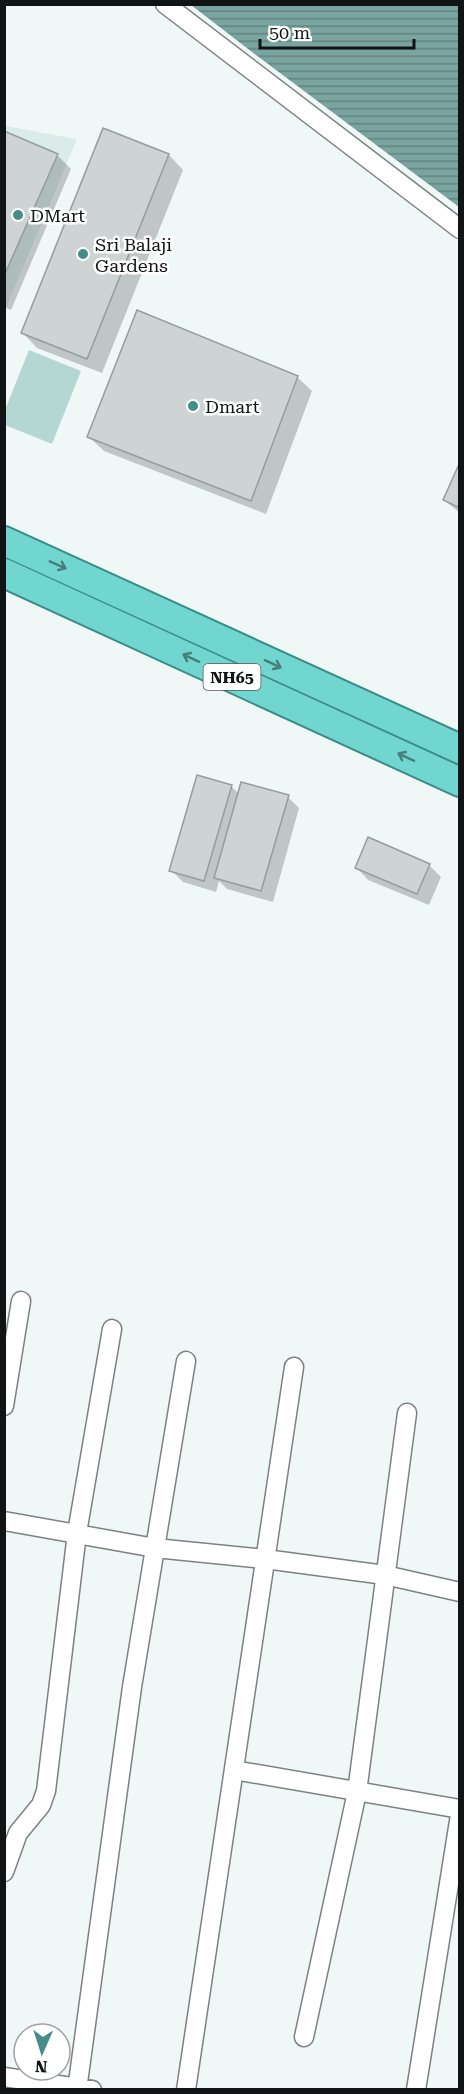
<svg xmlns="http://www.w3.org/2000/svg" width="464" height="2094" viewBox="0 0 464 2094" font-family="'Roboto Serif',serif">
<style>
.built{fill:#daebe9}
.green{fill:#b5d7d4}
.water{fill:url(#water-rules)}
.shadow{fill:#0003}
.building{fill:#cdd4d3;stroke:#969d9c;stroke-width:1.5}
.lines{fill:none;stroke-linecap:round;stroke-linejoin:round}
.minor-casing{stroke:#7c8281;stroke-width:21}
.trunk-casing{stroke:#398c87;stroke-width:32}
.minor{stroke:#fff;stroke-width:18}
.trunk{stroke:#72d6d0;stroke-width:28}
.oneway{stroke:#467f7b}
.poi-dot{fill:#468d88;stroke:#fff;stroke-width:2}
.labels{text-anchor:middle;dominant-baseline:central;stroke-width:5;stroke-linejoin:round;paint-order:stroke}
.shield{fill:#fff;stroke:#585a5a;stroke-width:1.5}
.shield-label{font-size:16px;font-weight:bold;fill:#111414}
.poi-label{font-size:18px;fill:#111414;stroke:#fff;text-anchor:start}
</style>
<defs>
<pattern id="water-rules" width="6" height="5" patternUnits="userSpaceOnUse" patternTransform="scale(1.5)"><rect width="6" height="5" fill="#7aa4a0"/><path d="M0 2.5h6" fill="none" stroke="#638481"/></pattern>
</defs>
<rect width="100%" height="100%" fill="#f0f8f7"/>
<!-- built -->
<path class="built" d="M5,126L77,139L5,310Z"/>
<!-- green -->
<path class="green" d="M29,350L81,371L52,444L5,425V410Z"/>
<!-- water -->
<path class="water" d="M191,5H459V207L252,52Z"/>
<!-- shadow -->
<path class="shadow" d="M4,132L57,155L71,169L11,310L4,307Z
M169,155L183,170L102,373L37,348L23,333Z
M297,377L312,391L266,514L104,451L89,437Z
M460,466V513L444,500Z
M231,786L239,794L288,797L299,808L273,902L227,889L219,881L216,892L183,882L171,870Z
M429,865L441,877L429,905L368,880L357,868Z"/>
<!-- building -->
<path class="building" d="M103,128L169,154L87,359L21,333Z
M4,131L58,154L4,276Z
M137,310L298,376L251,501L87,437Z
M460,462V508L443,500Z
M197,775L232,785L204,881L169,871Z
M241,782L289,795L261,891L214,878Z
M368,837L430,864L417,894L355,868Z"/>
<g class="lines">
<!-- minor casing -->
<g class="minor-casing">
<path id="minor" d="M165,4L460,229
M4,1406L21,1301
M4,1521L155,1548L265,1559L385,1575L460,1592
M234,1770L460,1809
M4,1872L18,1833L41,1805L46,1791L77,1533L112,1329
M304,2037L357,1792L407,1413
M4,2077L92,2090
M77,2090L132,1687L186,1361
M186,2090L294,1367
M416,2090L460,1815"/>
</g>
<!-- trunk casing -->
<g class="trunk-casing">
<path id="trunk" d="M4,541L460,749
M4,573L460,782"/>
</g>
<!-- minor -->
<use href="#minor" class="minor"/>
<!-- trunk -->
<use href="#trunk" class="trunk"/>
</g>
<!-- one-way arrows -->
<defs><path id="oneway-shaft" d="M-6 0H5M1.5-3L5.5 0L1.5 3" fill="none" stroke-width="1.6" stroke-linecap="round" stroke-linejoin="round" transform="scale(1.5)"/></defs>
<g class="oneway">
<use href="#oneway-shaft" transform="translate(58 565) rotate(24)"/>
<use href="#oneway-shaft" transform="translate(191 658) rotate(-155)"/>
<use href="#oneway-shaft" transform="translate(273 664) rotate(25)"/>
<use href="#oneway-shaft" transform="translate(406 757) rotate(-155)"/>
</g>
<!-- markers -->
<g class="poi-dot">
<circle cx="18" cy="215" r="6"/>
<circle cx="83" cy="254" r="6"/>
<circle cx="193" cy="406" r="6"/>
</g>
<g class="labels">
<!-- shield labels -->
<rect class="shield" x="203.5" y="664" width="57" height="26" rx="4.5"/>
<g class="shield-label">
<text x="232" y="677">NH65</text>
</g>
<!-- poi labels -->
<g class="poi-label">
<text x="30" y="215">DMart</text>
<text x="95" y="244">Sri Balaji<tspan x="95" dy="21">Gardens</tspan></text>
<text x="205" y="406">Dmart</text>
</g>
</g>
<!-- border -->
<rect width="464" height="2094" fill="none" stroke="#111414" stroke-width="12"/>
<!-- north arrow -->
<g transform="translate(42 2052) rotate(183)"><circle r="28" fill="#ffffff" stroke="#a0a1a1" stroke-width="1.5"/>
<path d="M0-4.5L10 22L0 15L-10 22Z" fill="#468d88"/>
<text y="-9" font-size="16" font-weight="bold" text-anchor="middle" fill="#111414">N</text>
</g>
<!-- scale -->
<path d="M260 39v9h154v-9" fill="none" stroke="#111414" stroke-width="3"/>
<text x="269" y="39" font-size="18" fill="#111414" stroke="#ffffff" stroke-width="4.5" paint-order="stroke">50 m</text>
</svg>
